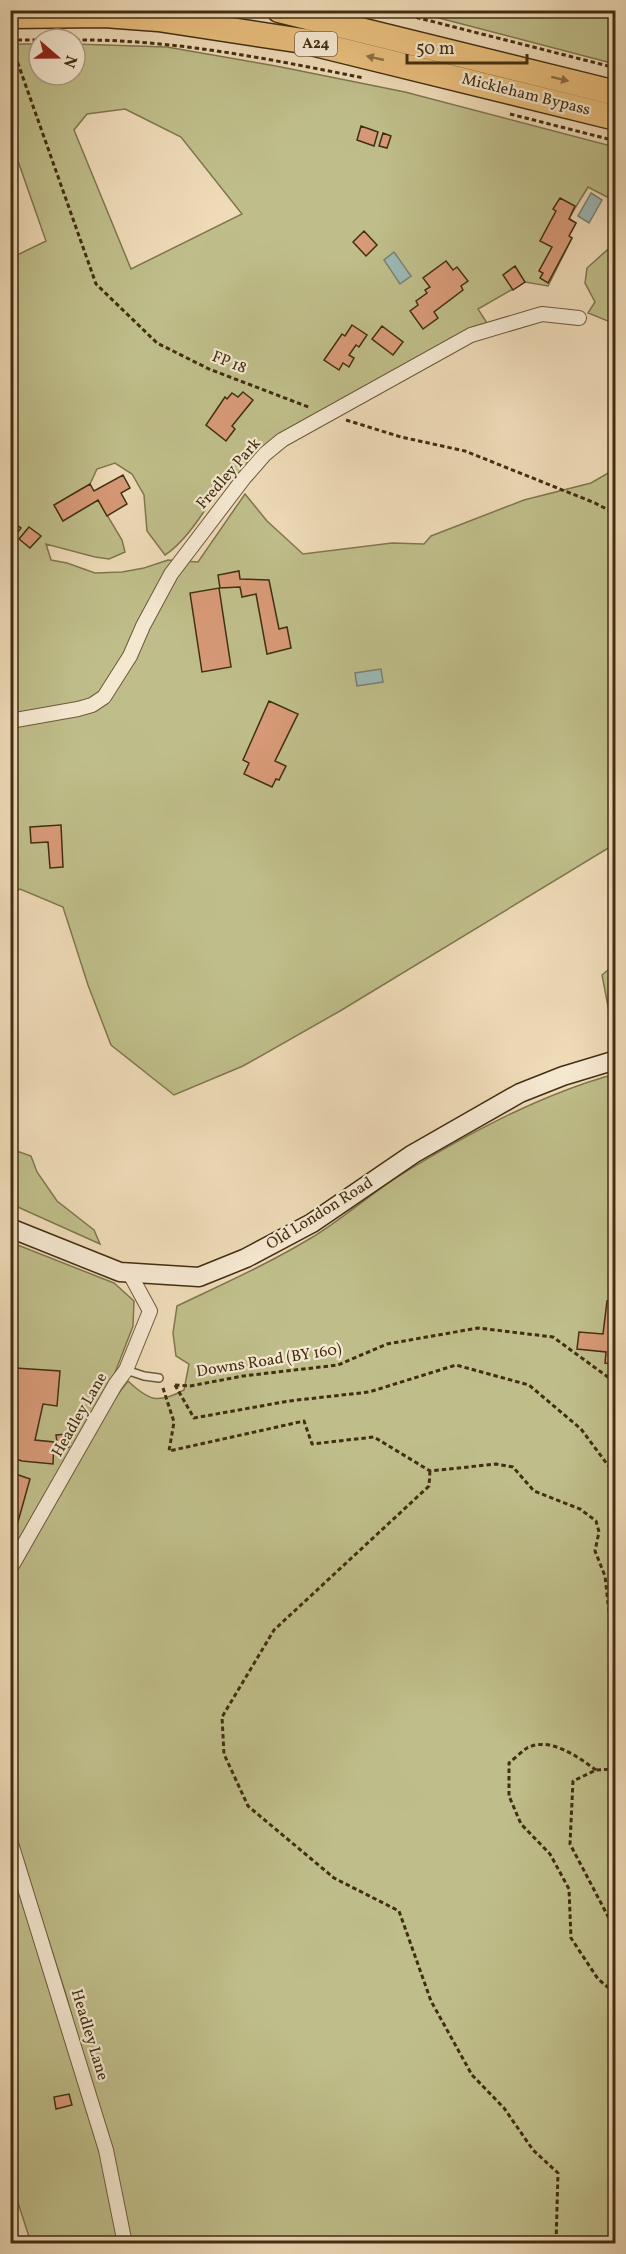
<svg xmlns="http://www.w3.org/2000/svg" width="626" height="2254" viewBox="0 0 626 2254" font-family="Vollkorn,serif">
<style>
.green{fill:#bfbe8a;stroke:#80764e;stroke-width:1.5;fill-rule:evenodd}
.water{fill:#9cb9b6;stroke:#788174;stroke-width:1.5}
.building{fill:#d89a78;stroke:#422e11;stroke-width:1.5}
.lines{fill:none;stroke-linecap:round;stroke-linejoin:round}
.lane-casing{stroke:#6d593b;stroke-width:10}
.street-casing{stroke:#6d593b;stroke-width:16}
.secondary-casing{stroke:#422e11;stroke-width:21}
.highway-casing{stroke:#422e11;stroke-width:27}
.path{stroke:#422e11;stroke-width:3;stroke-dasharray:4.5 3;stroke-linecap:butt}
.lane{stroke:#f5e8d1;stroke-width:7}
.street{stroke:#f5e8d1;stroke-width:14}
.secondary{stroke:#f5e8d1;stroke-width:18}
.highway{stroke:#e8be7c;stroke-width:24}
.oneway{fill:#8d6f41}
.labels{text-anchor:middle;dominant-baseline:central;stroke-width:4.5;stroke-linejoin:round;paint-order:stroke}
.shield{fill:#f5e8d1;stroke:#78664b;stroke-width:1.5}
.shield-label{font-size:15px;font-weight:bold;fill:#422e11}
.street-label{font-size:16px;fill:#422e11;stroke:#f5e8d1}
</style>
<rect width="100%" height="100%" fill="#efdbb8"/>
<filter id="stains"><feTurbulence type="fractalNoise" baseFrequency=".00333" numOctaves="4"/><feColorMatrix values="0 0 0 0 .2 0 0 0 0 .09 0 0 0 0 .02 0 0 0 .5 -.17"/></filter>
<radialGradient id="worn" r=".72"><stop offset=".6" stop-color="#630" stop-opacity="0"/><stop offset="1" stop-color="#630" stop-opacity=".3"/></radialGradient>
<!-- green -->
<path class="green" d="M412,11H615V64L596,59Z
M11,44H39V75H75V44L167,47L276,66L405,92L615,147V190L612,189L607,197L588,187L569,218L576,223L569,236L572,238L548,286L525,282L478,309L487,323L475,326L283,432L243,469L232,483L224,475C213,500 188,540 165,555L147,531L144,495L132,474L115,463L97,469L90,484L54,505L63,521L98,500L122,540L125,552L109,559L95,557L46,544L51,560L67,563L95,573L122,572L144,568L168,560L198,562L245,494L267,521L303,554L392,543L424,544L431,536L524,500L591,483L615,469V508H612L616,512L615,844L340,1011L243,1066L174,1095L111,1045L88,985L63,907L20,889L11,894V258L46,241L11,141ZM125,109L181,137L242,214L131,269L74,130L87,114Z
M615,243V324L588,313L595,302L585,283L587,268Z
M615,964V1043L602,975Z
M615,1074V2243H128L109,2149L66,1995L11,1823V1581L115,1398L128,1381C149,1401 158,1404 184,1390L189,1364L176,1356L173,1333L177,1306C223,1284 268,1264 311,1238C341,1220 368,1196 397,1177C465,1135 539,1095 615,1074Z
M11,1149L31,1156L37,1172L57,1201L94,1230L100,1244L11,1204Z
M10,1242L114,1283L134,1301L133,1326L111,1383L11,1554Z
M10,1858L106,2172L119,2243H31L11,2181Z"/>
<!-- water -->
<path class="water" d="M591,193L602,200L589,223L578,216Z
M394,252L411,276L400,284L384,260Z
M381,669L383,682L357,686L355,673Z"/>
<!-- building -->
<path class="building" d="M361,126L378,132L374,146L357,140Z
M383,133L391,136L387,148L379,146Z
M560,198L575,206L569,219L576,223L569,236L572,238L548,283L540,278L543,273L539,271L552,247L540,241L556,211L553,209Z
M364,231L377,245L366,256L353,242Z
M446,261L453,270L457,267L468,281L461,286L463,290L434,312L438,318L423,329L410,311L418,305L416,301L427,293L425,290L430,287L423,278Z
M515,266L525,282L513,290L503,275Z
M352,325L367,335L359,347L356,345L349,355L354,358L349,367L343,363L339,370L324,360L342,334L345,336Z
M382,326L403,342L393,355L372,339Z
M243,392L253,400L232,426L235,429L226,441L206,425L225,397L227,399L232,393L238,397Z
M123,475L130,488L121,493L127,504L107,516L98,500L63,521L54,505L90,484L94,491Z
M10,520L21,528L10,543Z
M29,527L41,536L30,548L19,539Z
M239,571L240,579L269,580L279,629L287,627L291,648L267,654L256,594L242,597L240,587L220,588L218,575Z
M219,588L231,667L202,672L190,593Z
M269,701L298,714L275,761L286,766L279,780L276,779L272,787L244,774L249,763L243,760Z
M61,825L63,867L50,868L48,842L31,843L30,827Z
M607,1301L616,1302V1364L605,1363L606,1352L577,1349L579,1332L603,1334Z
M15,1368L60,1371L57,1406L43,1404L35,1440L54,1442L53,1464L22,1461L13,1458L10,1466V1399H13Z
M68,1434L69,1447L58,1449L56,1435Z
M10,1472L30,1479L12,1543L15,1545L10,1554Z
M69,2094L72,2105L56,2109L54,2097Z"/>
<g class="lines">
<!-- lane casing -->
<g class="lane-casing">
<path id="lane" d="M126,1370L144,1376L159,1378"/>
</g>
<!-- street casing -->
<g class="street-casing">
<path id="street" d="M10,721L78,709L92,705L104,697L130,656L143,626L171,574L244,478L265,454L282,440L471,335L542,314L579,318
M10,1569L115,1385L126,1370L150,1311L130,1274
M10,1840L106,2150L125,2244"/>
</g>
<!-- secondary casing -->
<g class="secondary-casing">
<path id="secondary" d="M10,1228L120,1272L199,1277L246,1258L312,1223L413,1154L520,1093L563,1076L616,1060"/>
</g>
<!-- highway casing -->
<g class="highway-casing">
<path id="highway" d="M279,10L616,93
M10,16L104,15L158,19L303,41L616,118"/>
</g>
<!-- path -->
<path class="path" d="M387,10L616,68
M10,40H39
M75,40C172,39 269,59 364,78
M10,41L96,284L157,343L209,369L311,408
M510,114L616,141
M346,420L401,437L465,451L595,503L616,514
M175,1385L194,1418L289,1401L369,1392L456,1365L529,1385L581,1429L616,1476
M175,1385L190,1386L243,1376L338,1365L387,1344L478,1328L553,1337L616,1383
M163,1388L174,1422L169,1451L304,1421L312,1444L374,1437L430,1471L496,1464L513,1467L534,1491L580,1509L596,1521L599,1532L595,1551L605,1576L611,1630L616,1639
M430,1471L429,1486L274,1630L222,1717L224,1754L248,1806L334,1878L399,1911L431,2001L472,2075L504,2108L533,2150L558,2173L556,2244
M616,1769L596,1770L573,1781L570,1844L612,1924L616,1941
M596,1770C578,1757 550,1736 527,1748C521,1752 514,1759 509,1763V1796L521,1824L550,1854L569,1889L571,1938L598,1979L616,1994"/>
<!-- lane -->
<use href="#lane" class="lane"/>
<!-- street -->
<use href="#street" class="street"/>
<!-- secondary -->
<use href="#secondary" class="secondary"/>
<!-- highway -->
<use href="#highway" class="highway"/>
</g>
<!-- one-way arrows -->
<defs><path id="oneway-solid" d="M-6-.8H1V-3.2L6.5 0L1 3.2V.8H-6Z" transform="scale(1.5)"/></defs>
<g class="oneway">
<use href="#oneway-solid" transform="translate(375 58) rotate(-167)"/>
<use href="#oneway-solid" transform="translate(560 79) rotate(14)"/>
</g>
<g class="labels">
<!-- shield labels -->
<rect class="shield" x="295" y="32" width="42" height="24" rx="4.5"/>
<g class="shield-label">
<text x="316" y="44">A24</text>
</g>
<!-- street labels -->
<g class="street-label">
<text transform="translate(526 95) rotate(14)">Mickleham Bypass</text>
<text transform="translate(229 363) rotate(22)">FP 18</text>
<text transform="translate(229 474) rotate(-49)">Fredley Park</text>
<text transform="translate(320 1214) rotate(-32)">Old London Road</text>
<text transform="translate(269 1361) rotate(-9)">Downs Road (BY 160)</text>
<text transform="translate(80 1415) rotate(-60)">Headley Lane</text>
<text transform="translate(89 2035) rotate(73)">Headley Lane</text>
</g>
</g>
<!-- margin -->
<rect width="626" height="2254" fill="none" stroke="#efdbb8" stroke-width="36"/>
<rect x="12" y="12" width="602" height="2230" fill="none" stroke="#422e11" stroke-width="3"/>
<rect x="18" y="18" width="590" height="2218" fill="none" stroke="#422e11" stroke-width="1.5"/>
<!-- north arrow -->
<g transform="translate(57 57) rotate(110)"><circle r="28" fill="#f5e8d1" stroke="#ad9e84" stroke-width="1.5"/>
<path d="M0-4.5L10 22L0 15L-10 22Z" fill="#8f2418"/>
<text y="-9" font-size="16" font-weight="bold" text-anchor="middle" fill="#422e11">N</text>
</g>
<!-- scale -->
<path d="M407 54v9h120v-9" fill="none" stroke="#422e11" stroke-width="3"/>
<text x="416" y="54" font-size="18" fill="#422e11" stroke="#f5e8d1" stroke-width="4.5" paint-order="stroke">50 m</text>
<rect width="100%" height="100%" filter="url(#stains)"/>
<rect width="100%" height="100%" fill="url(#worn)"/>
</svg>
